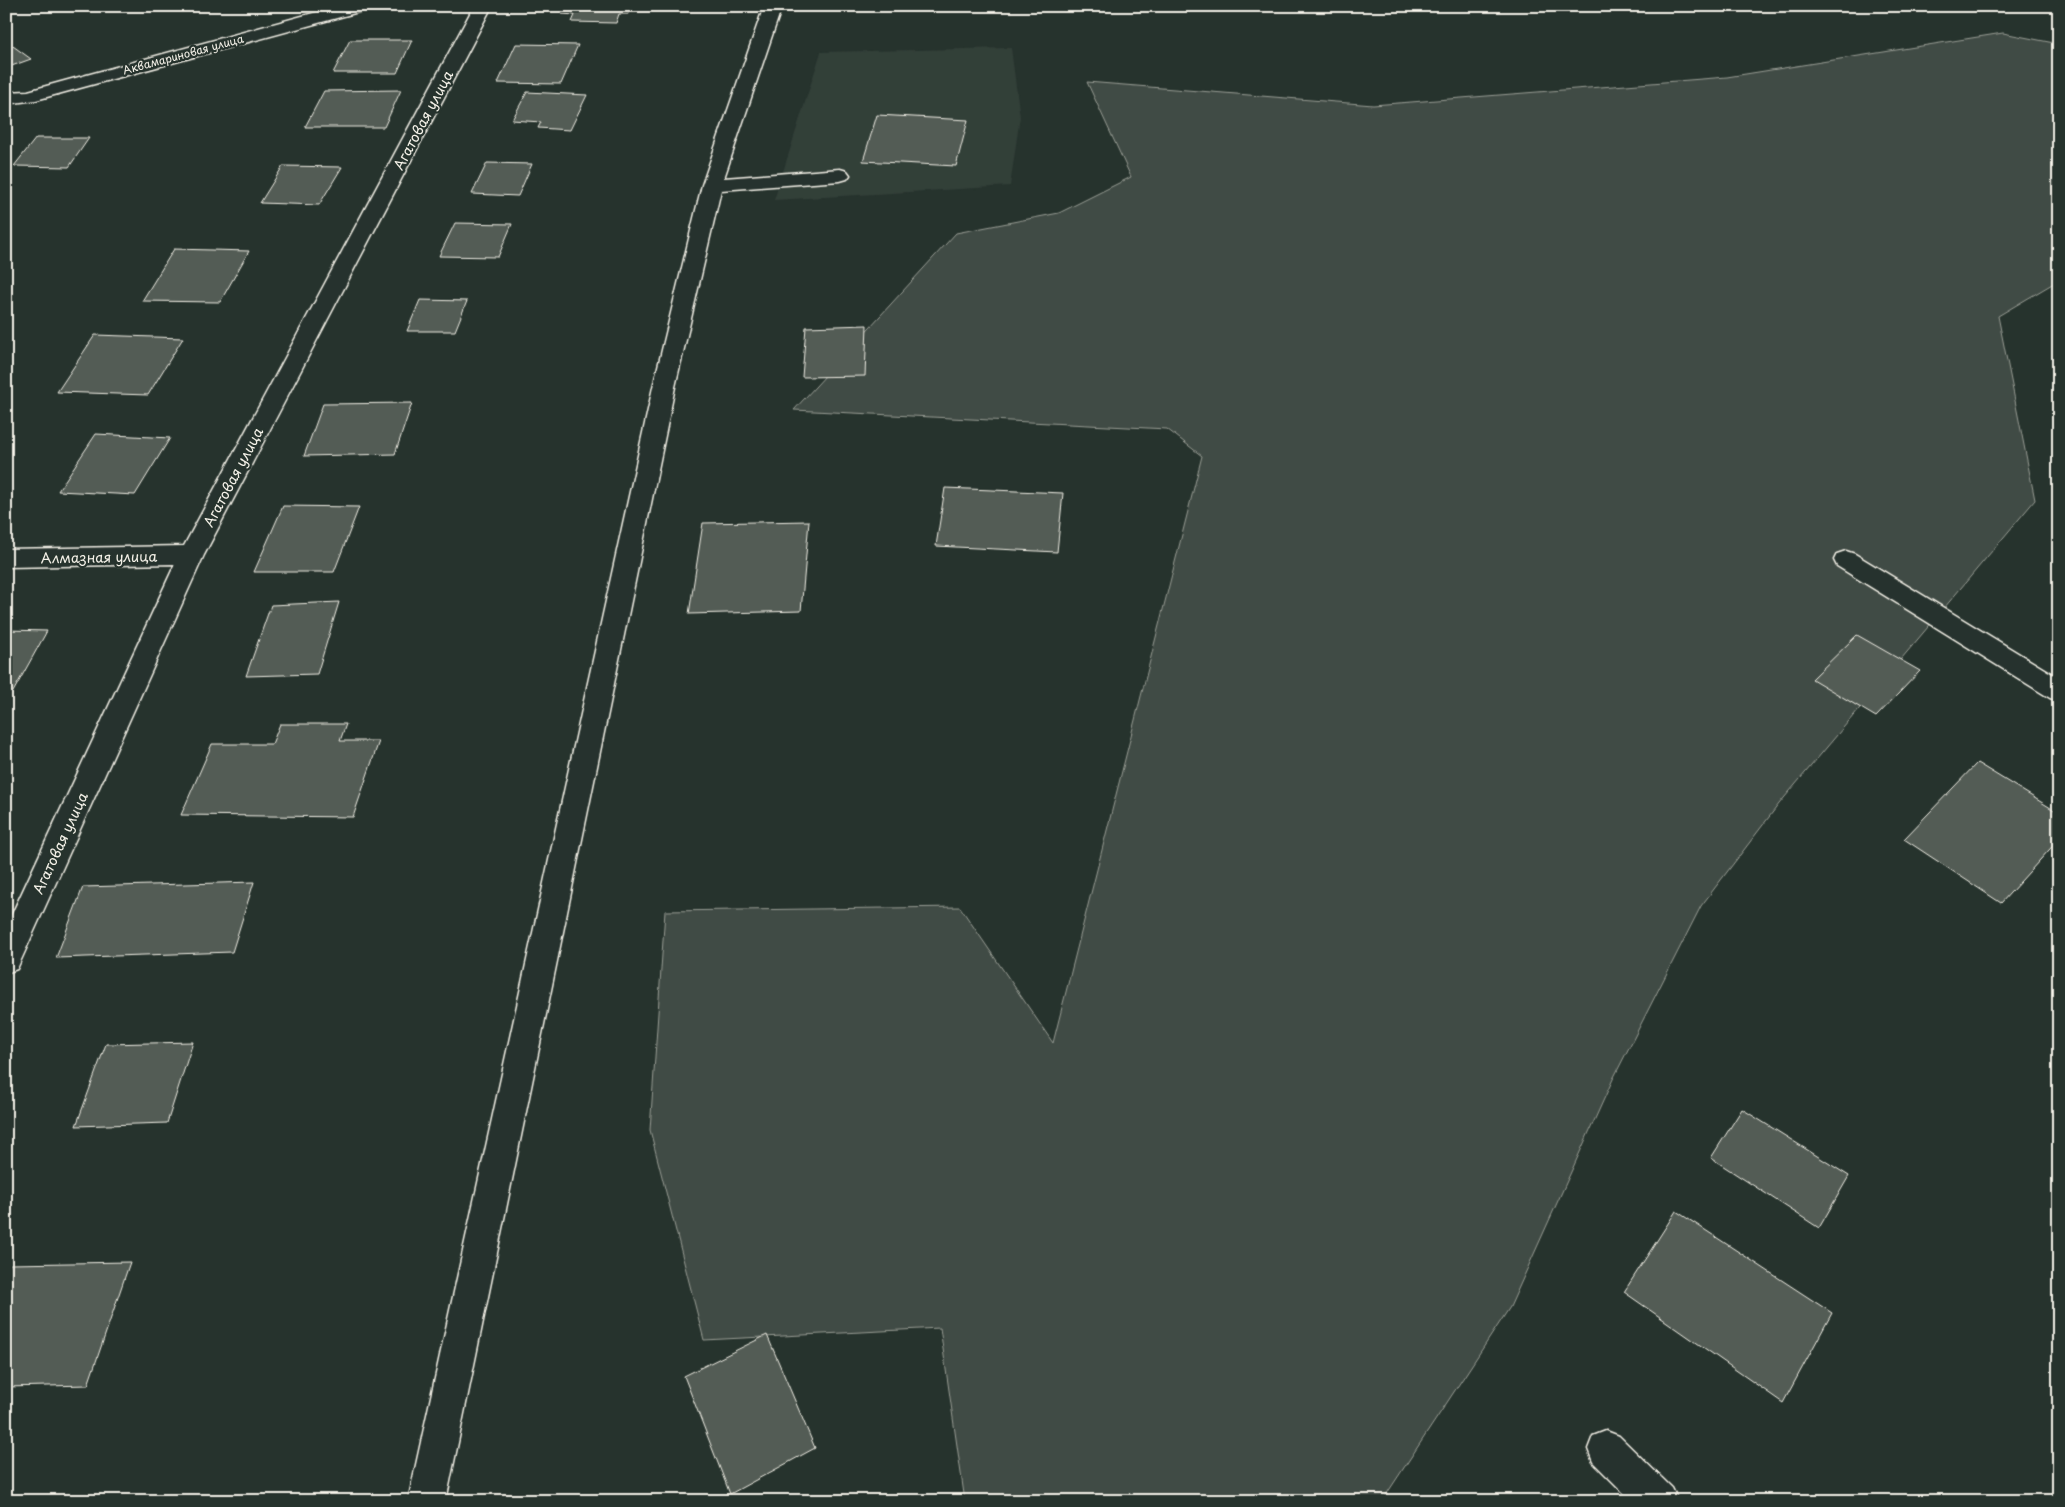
<svg xmlns="http://www.w3.org/2000/svg" width="2065" height="1507" viewBox="0 0 2065 1507" font-family="'Playpen Sans',sans-serif">
<style>
.built{fill:#333f39}
.green{fill:#414b45;stroke:#9a9e96}
.building{fill:#525c55;stroke:#f4f1e8}
.lines{fill:none;stroke-linecap:round;stroke-linejoin:round}
.minor-casing{stroke:#f4f1e8;stroke-width:3}
.minor{fill:#26332d;fill-rule:evenodd}
.labels{text-anchor:middle;dominant-baseline:central;stroke-width:4.5;stroke-linejoin:round;paint-order:stroke}
.far-street-label{font-size:11px;fill:#f4f1e8;stroke:#26332d}
.street-label{font-size:14px;fill:#f4f1e8;stroke:#26332d}
</style>
<rect width="100%" height="100%" fill="#26332d"/>
<filter id="ink" filterUnits="userSpaceOnUse"><feTurbulence type="fractalNoise" baseFrequency=".02" numOctaves="2"/><feDisplacementMap in="SourceGraphic" scale="10" xChannelSelector="R" yChannelSelector="G"/><feConvolveMatrix kernelMatrix="1 2 1 2 8 2 1 2 1" color-interpolation-filters="sRGB"/></filter>
<g filter="url(#ink)">
<!-- built -->
<path class="built" d="M1011,48L1020,117L1010,186L774,200L821,52Z"/>
<!-- green -->
<path class="green" d="M2003,33L2059,44V280L1998,316L2035,500L1779,804L1701,906L1613,1079L1510,1307L1382,1501H965L940,1328L704,1340L650,1130L665,911L960,907L1053,1043L1202,456L1167,429L794,410L956,233L1059,213L1131,177L1087,82L1373,105L1727,77Z"/>
<!-- building -->
<path class="building" d="M565,6H631L628,14H619L616,23L572,22L575,15L562,14Z
M350,40H412L397,73H333Z
M6,41L31,59L6,68Z
M516,44L578,45L561,84L498,83Z
M401,90L384,127H305L324,91Z
M527,92L587,95L570,130L538,128L541,122L512,120Z
M877,115L968,120L956,166L863,161Z
M36,138H89L69,167L14,166Z
M487,163L532,164L518,196L472,194Z
M283,166L342,167L319,205L260,203Z
M455,223L512,224L498,257L439,256Z
M174,249L249,251L220,302L142,301Z
M420,300L467,301L455,331H407Z
M867,325L865,376L802,377L806,327Z
M95,335L183,338L148,395L57,392Z
M412,403L395,454L304,456L323,404Z
M96,434L170,438L135,495L58,491Z
M945,488L1063,493L1057,552L936,546Z
M283,506L359,507L334,572H254Z
M809,521L801,611L689,614L703,523Z
M339,602L317,674L246,676L271,605Z
M6,630L47,631L13,692H6Z
M1857,635L1920,671L1876,717L1812,679Z
M280,724H346L340,741H379L353,817L181,815L212,744H272Z
M1977,763L2059,813V839L2001,903L1904,839Z
M254,882L232,952L56,958L83,887Z
M193,1042L167,1123L76,1126L106,1044Z
M1742,1109L1849,1176L1819,1228L1711,1158Z
M1676,1211L1832,1313L1783,1403L1624,1292Z
M130,1262L88,1385L6,1387V1273L10,1264Z
M767,1335L815,1448L730,1494L684,1376Z"/>
<g class="lines">
<!-- minor casing -->
<g class="minor-casing">
<path id="minor" d="M339,6H368L366,10L36,100L6,104V92L28,91Z
M474,6H492L204,555L21,960L17,969L6,973V927L175,564L6,567V549L184,546Z
M764,6H782L724,178L840,169L847,171L850,175L847,179L840,181L721,190L675,387L446,1501H408L653,387L702,185Z
M1846,551L1855,554L2059,678V701L2050,698L1837,566L1834,560L1837,554Z
M1606,1431L1619,1436L1672,1488L1678,1501H1632L1593,1462L1588,1449L1593,1436Z"/>
</g>
<!-- minor -->
<use href="#minor" class="minor"/>
</g>
</g>
<g class="labels">
<!-- far-street labels -->
<g class="far-street-label">
<text transform="translate(183 54) rotate(-15)">Аквамариновая улица</text>
</g>
<!-- street labels -->
<g class="street-label">
<text transform="translate(423 120) rotate(-62)">Агатовая улица</text>
<text transform="translate(233 477) rotate(-62)">Агатовая улица</text>
<text transform="translate(99 557) rotate(-1)">Алмазная улица</text>
<text transform="translate(60 843) rotate(-65)">Агатовая улица</text>
</g>
</g>
<!-- margin -->
<rect width="2065" height="1507" fill="none" stroke="#26332d" stroke-width="25"/>
<rect x="12" y="12" width="2040" height="1482" fill="none" stroke="#f4f1e8" stroke-width="2" filter="url(#ink)"/>
</svg>
